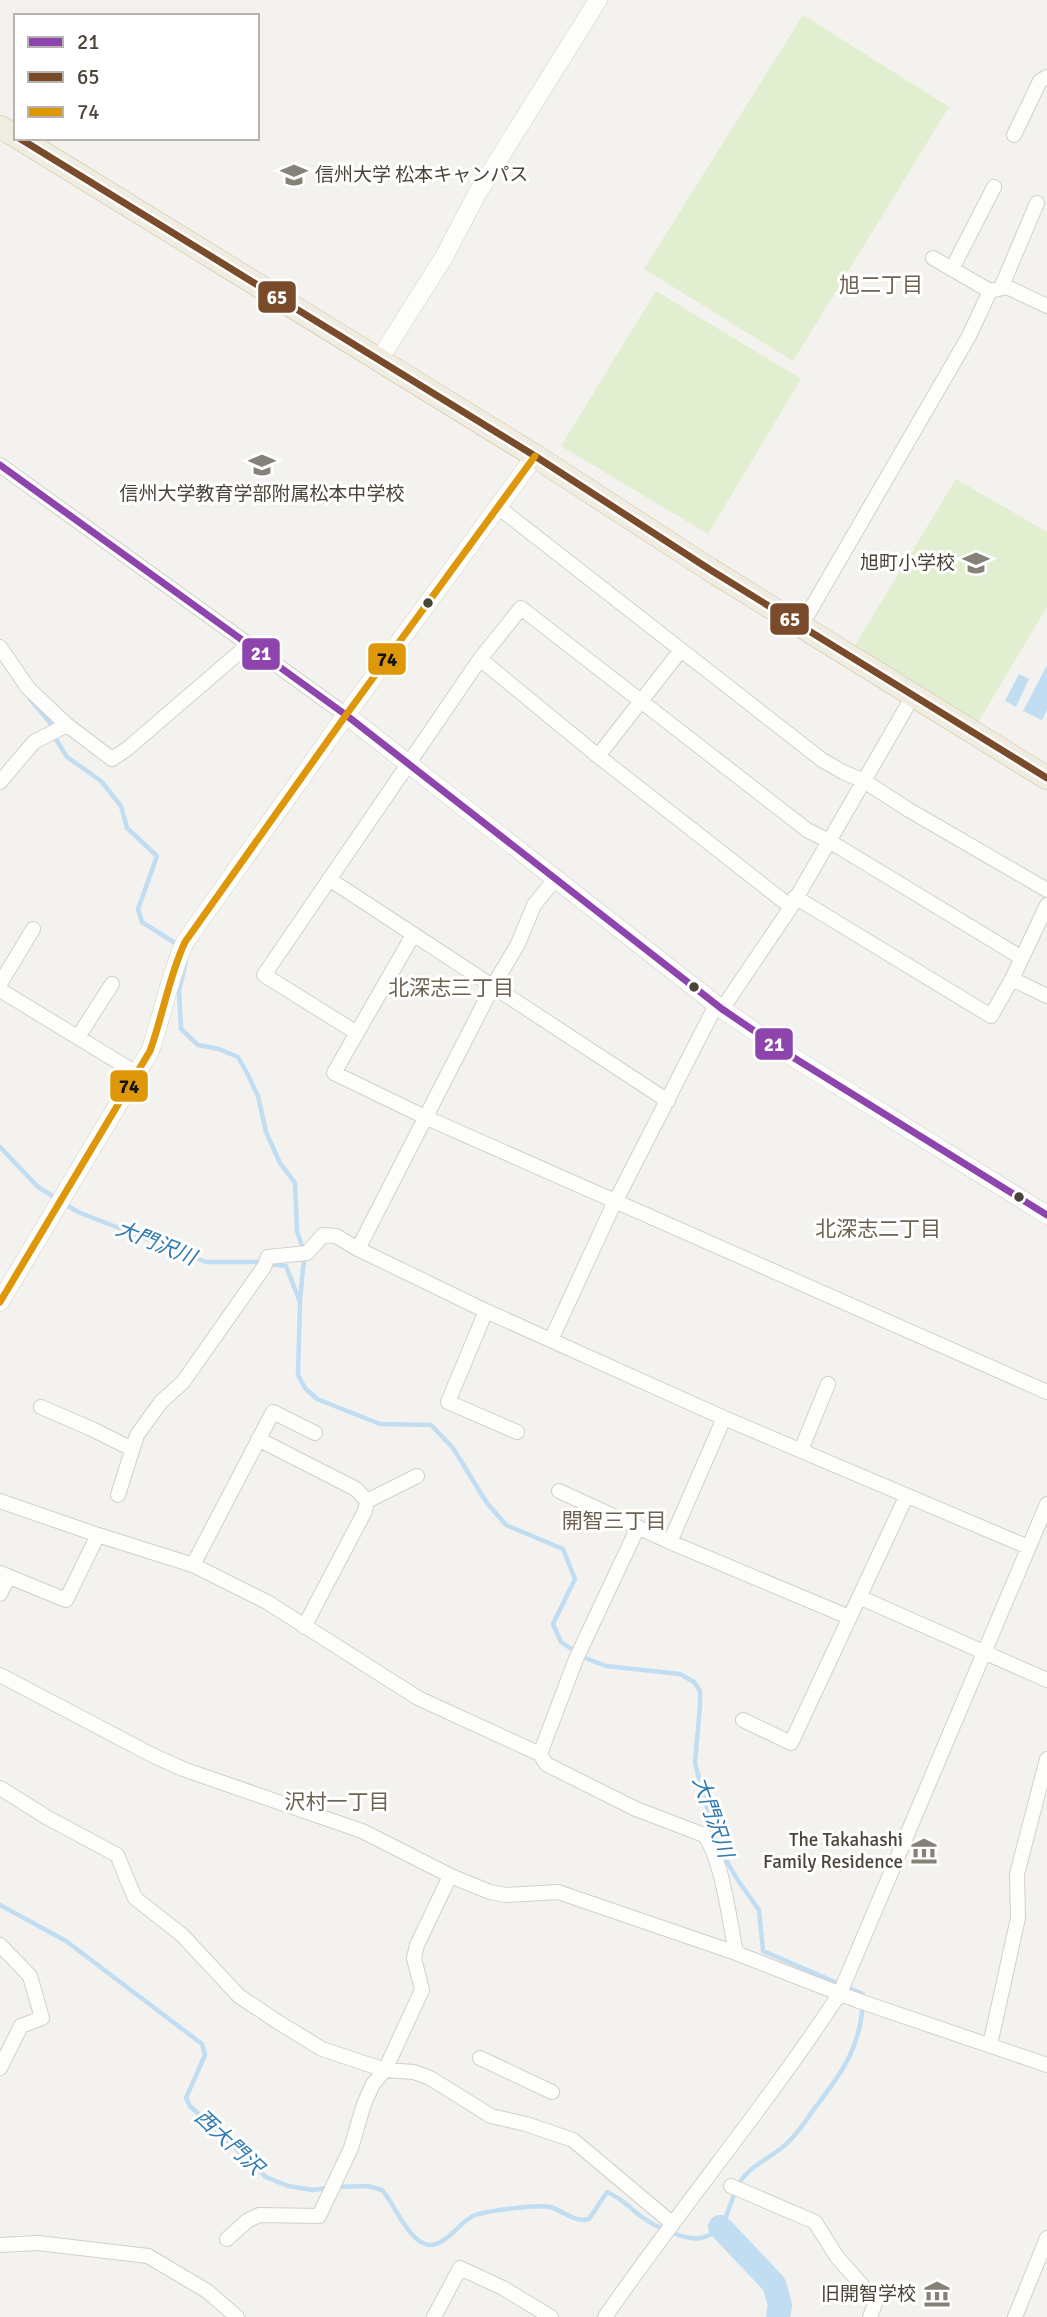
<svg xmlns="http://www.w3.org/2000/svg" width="1047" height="2317" viewBox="0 0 1047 2317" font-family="Signika,'Noto Sans JP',sans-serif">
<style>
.green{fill:#e1eecf}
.water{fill:#c0ddf1}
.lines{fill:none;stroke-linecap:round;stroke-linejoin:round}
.stream{stroke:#c0ddf1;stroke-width:4.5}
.river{stroke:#c0ddf1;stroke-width:24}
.minor-casing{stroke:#d2d0cb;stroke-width:16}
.tertiary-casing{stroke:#d2d0cb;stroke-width:19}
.trunk-casing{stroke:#ccbfa9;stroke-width:24}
.minor{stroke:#fdfdfc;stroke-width:14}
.tertiary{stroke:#fdfdfc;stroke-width:18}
.trunk{stroke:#f0ece0;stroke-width:23}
.bus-1-casing{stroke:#fff;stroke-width:12}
.bus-2-casing{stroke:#fff;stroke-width:12}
.bus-3-casing{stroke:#fff;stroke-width:12}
.bus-1{stroke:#8e44ad;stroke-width:7}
.bus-2{stroke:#7a4b2a;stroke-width:7}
.bus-3{stroke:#dd9709;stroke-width:7}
.bus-dot{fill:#4b4439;stroke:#fff;stroke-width:2.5}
.labels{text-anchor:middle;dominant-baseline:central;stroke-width:6;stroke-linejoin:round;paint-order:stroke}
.poi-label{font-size:19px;fill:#4b4439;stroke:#fff;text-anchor:end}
.neighbourhood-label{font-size:21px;fill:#6e6250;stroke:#fff}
.water-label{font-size:21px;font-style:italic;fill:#2e7ab2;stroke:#fff}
.line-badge{stroke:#fff;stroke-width:2.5}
.badge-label{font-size:19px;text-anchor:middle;font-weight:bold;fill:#fff}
.pale-badge-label{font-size:19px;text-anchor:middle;font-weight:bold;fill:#111}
</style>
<rect width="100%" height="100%" fill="#f4f2ee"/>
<!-- green -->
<path class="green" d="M803,15L949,107L793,361L644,269Z
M656,291L801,379L708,534L561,446Z
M956,479L1047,532V607L977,724L854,647Z"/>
<!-- water -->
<path class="water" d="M1047,665V710L1042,720L1023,711Z
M1019,674L1029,679L1016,707L1005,701Z"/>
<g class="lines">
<!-- stream -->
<path class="stream" d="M30,699L51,724
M54,736L67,757L101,781L121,806L127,828L157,856L138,909L142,922L178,945
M186,961L179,991L181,1029L198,1045L219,1049L238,1057L247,1073L258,1096L266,1132L280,1163L295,1183L297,1231L303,1249
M0,1147L38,1187L56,1198
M63,1203L78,1212L206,1262H256L286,1266L300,1302L298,1375L305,1388L317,1399L380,1424L431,1425L453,1448L487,1503L506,1525L563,1549L575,1579L553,1624L561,1642L585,1658L606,1666L680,1674L694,1682L700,1691V1705L695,1763L705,1802L725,1858L737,1879L759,1910L763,1951L863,1994C863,2045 843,2071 814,2109C805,2122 796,2136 784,2146C770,2158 752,2165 742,2179C727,2199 731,2232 701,2238C686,2241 654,2226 642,2217C629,2208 622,2198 607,2192L589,2219C575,2223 564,2211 550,2207C539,2204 486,2211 475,2215C460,2221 447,2245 430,2245C409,2244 395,2204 382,2190L368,2186L336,2187
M300,1300L304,1259
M0,1905L66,1941L202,2044L205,2055L186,2098L190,2106L266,2177L288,2186L313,2190L327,2188"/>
<!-- river -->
<path class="river" d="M720,2227L774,2284L780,2305L778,2317"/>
<!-- minor casing -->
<g class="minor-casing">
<path id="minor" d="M1014,135L1040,81L1047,77
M933,258L990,291
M952,269L994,187
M1001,288L1037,203
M0,465L346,715
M498,507L822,760L843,772L864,781L909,810L1047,890
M801,626L969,336L990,291L1007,287L1047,306
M0,647L28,688L67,725L112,759L127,749L249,644
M480,659L598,756L791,907
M598,756L681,650
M0,782L34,742L67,725
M329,879L668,1101
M555,879L534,905L518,944L493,986L358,1249L486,1311L724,1418L1028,1547
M795,897L991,1016L1012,979L1047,905
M413,935L334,1073L427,1118L1047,1392
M1012,979L1047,996
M0,984L33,929
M0,990L138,1074
M722,1009L791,907L913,696
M357,1033L264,975L480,659L521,608L807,830L829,841L1022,958
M78,1037L112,984
M486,1311L448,1402L517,1432
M551,1340L611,1210L716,1005
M41,1407L92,1429L132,1449
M258,1439L356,1489L367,1501L365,1511L304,1627
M801,1450L828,1384
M559,1491L670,1542L849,1617
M118,1495L137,1435L161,1402L183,1382L264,1267L268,1257L307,1253L323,1235L336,1236L358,1249
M0,1501L98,1535L193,1565L267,1602L418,1698L540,1754L546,1764L636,1809L704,1835C722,1857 730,1924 736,1953
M367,1501L417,1476
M670,1542L724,1418
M193,1565L273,1412L315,1433
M0,1573L66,1600L98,1535
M0,1594L8,1577
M859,1597L1047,1680
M0,1675L152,1755L183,1769L362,1831L453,1877L490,1892L506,1895L558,1892L736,1953L859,2001L1047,2065
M743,1720L791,1743L906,1497
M540,1754L576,1659L638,1527
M0,1788L48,1818L117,1855L135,1898L182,1935L239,1996L278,2022L322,2049L385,2070L414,2072L430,2078L491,2116L526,2124L573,2140L673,2224
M0,1945L30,1976L42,2018L21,2026L0,2068
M990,2045L1018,1918L1017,1874L1047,1759
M480,2058L552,2092
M731,2186L815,2222L837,2257L876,2301L870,2317
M227,2239L247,2221L259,2215L319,2216L351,2148L364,2104L373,2084L385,2070L422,1990L414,1958L417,1945L450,1876
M0,2245L38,2243L148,2256L207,2291L237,2317
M434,2317L460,2268L503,2288L551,2317
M605,2317C681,2207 767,2105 840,1993L1047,1504
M1015,2317L1047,2238"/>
</g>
<!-- tertiary casing -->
<g class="tertiary-casing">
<path id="tertiary" d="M379,360L444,257L477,194L598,0
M346,715L722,1009L791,1056L1047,1215
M0,1302L150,1051C163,1015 169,976 185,942L346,715L535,456"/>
</g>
<!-- trunk casing -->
<g class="trunk-casing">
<path id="trunk" d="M0,127L16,136
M19,138L535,456L709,569L1047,778"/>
</g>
<!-- minor -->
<use href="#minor" class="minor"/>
<!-- tertiary -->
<use href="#tertiary" class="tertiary"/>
<!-- trunk -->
<use href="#trunk" class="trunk"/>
<!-- bus-1 casing -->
<g class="bus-1-casing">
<path id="bus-1" d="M0,465L346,715L722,1009L791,1056L1047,1215"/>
</g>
<!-- bus-2 casing -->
<g class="bus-2-casing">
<path id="bus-2" d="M19,138L535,456L709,569L1047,778"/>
</g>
<!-- bus-3 casing -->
<g class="bus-3-casing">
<path id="bus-3" d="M0,1302L150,1051C163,1015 169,976 185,942L346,715L535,456"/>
</g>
<!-- bus-1 -->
<use href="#bus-1" class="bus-1"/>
<!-- bus-2 -->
<use href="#bus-2" class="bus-2"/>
<!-- bus-3 -->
<use href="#bus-3" class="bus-3"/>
</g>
<!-- icons -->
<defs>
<g id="university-bare" transform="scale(2.1)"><path d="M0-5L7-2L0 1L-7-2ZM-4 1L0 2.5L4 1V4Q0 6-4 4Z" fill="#868178" stroke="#fff" stroke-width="2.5" paint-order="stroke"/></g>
<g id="school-bare" transform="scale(2.1)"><path d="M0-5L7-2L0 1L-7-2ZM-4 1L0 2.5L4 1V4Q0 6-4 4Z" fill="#868178" stroke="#fff" stroke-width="2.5" paint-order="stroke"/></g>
<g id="museum-bare" transform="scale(2.1)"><path d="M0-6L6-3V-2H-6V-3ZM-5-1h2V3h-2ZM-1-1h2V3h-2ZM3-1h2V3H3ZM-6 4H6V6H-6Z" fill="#868178" stroke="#fff" stroke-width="2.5" paint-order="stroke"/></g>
</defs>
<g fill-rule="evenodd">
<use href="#university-bare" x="294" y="175"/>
<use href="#school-bare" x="262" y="465"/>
<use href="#school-bare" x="976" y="563"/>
<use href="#museum-bare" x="924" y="1851"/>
<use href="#museum-bare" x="937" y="2294"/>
</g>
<!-- markers -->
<g class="bus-dot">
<circle cx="428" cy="603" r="6"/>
<circle cx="694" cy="987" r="6"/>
<circle cx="1019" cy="1197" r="6"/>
</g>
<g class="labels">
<!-- poi labels -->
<g class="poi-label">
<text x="315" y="175" text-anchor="start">信州大学 松本キャンパス</text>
<text x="262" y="494" text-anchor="middle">信州大学教育学部附属松本中学校</text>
<text x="955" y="563">旭町小学校</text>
<text x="903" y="1840">The Takahashi<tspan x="903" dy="22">Family Residence</tspan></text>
<text x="916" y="2294">旧開智学校</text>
</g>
<!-- neighbourhood labels -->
<g class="neighbourhood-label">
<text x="881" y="285">旭二丁目</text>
<text x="451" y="988">北深志三丁目</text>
<text x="878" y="1229">北深志二丁目</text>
<text x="614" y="1521">開智三丁目</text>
<text x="337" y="1802">沢村一丁目</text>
</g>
<!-- water labels -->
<g class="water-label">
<text transform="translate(156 1243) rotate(22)">大門沢川</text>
<text transform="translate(713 1817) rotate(71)">大門沢川</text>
<text transform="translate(229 2142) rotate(43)">西大門沢</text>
</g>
</g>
<g class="line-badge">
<rect x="257" y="280" width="40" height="34" rx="7" fill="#7a4b2a"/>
<rect x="769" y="602" width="41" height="34" rx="7" fill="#7a4b2a"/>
<rect x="241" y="637" width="40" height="34" rx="7" fill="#8e44ad"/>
<rect x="367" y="642" width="40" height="34" rx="7" fill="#dd9709"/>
<rect x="754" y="1027" width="40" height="34" rx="7" fill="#8e44ad"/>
<rect x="109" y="1069" width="40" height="34" rx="7" fill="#dd9709"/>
</g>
<g class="badge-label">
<text x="277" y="304">65</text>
<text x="790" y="626">65</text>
<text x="261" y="660">21</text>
<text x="774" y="1051">21</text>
</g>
<g class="pale-badge-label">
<text x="387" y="666">74</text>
<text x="129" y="1093">74</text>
</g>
<!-- legend -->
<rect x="14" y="14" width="245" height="126" fill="#ffffff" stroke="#b7b4b0" stroke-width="2"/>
<rect x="28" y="37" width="35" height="10" fill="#8e44ad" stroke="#b7b4b0" stroke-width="2"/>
<text x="77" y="49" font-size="21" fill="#4b4439">21</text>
<rect x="28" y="72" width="35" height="10" fill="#7a4b2a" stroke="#b7b4b0" stroke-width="2"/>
<text x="77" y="84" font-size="21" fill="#4b4439">65</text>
<rect x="28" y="107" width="35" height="10" fill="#dd9709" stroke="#b7b4b0" stroke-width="2"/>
<text x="77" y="119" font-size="21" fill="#4b4439">74</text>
</svg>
